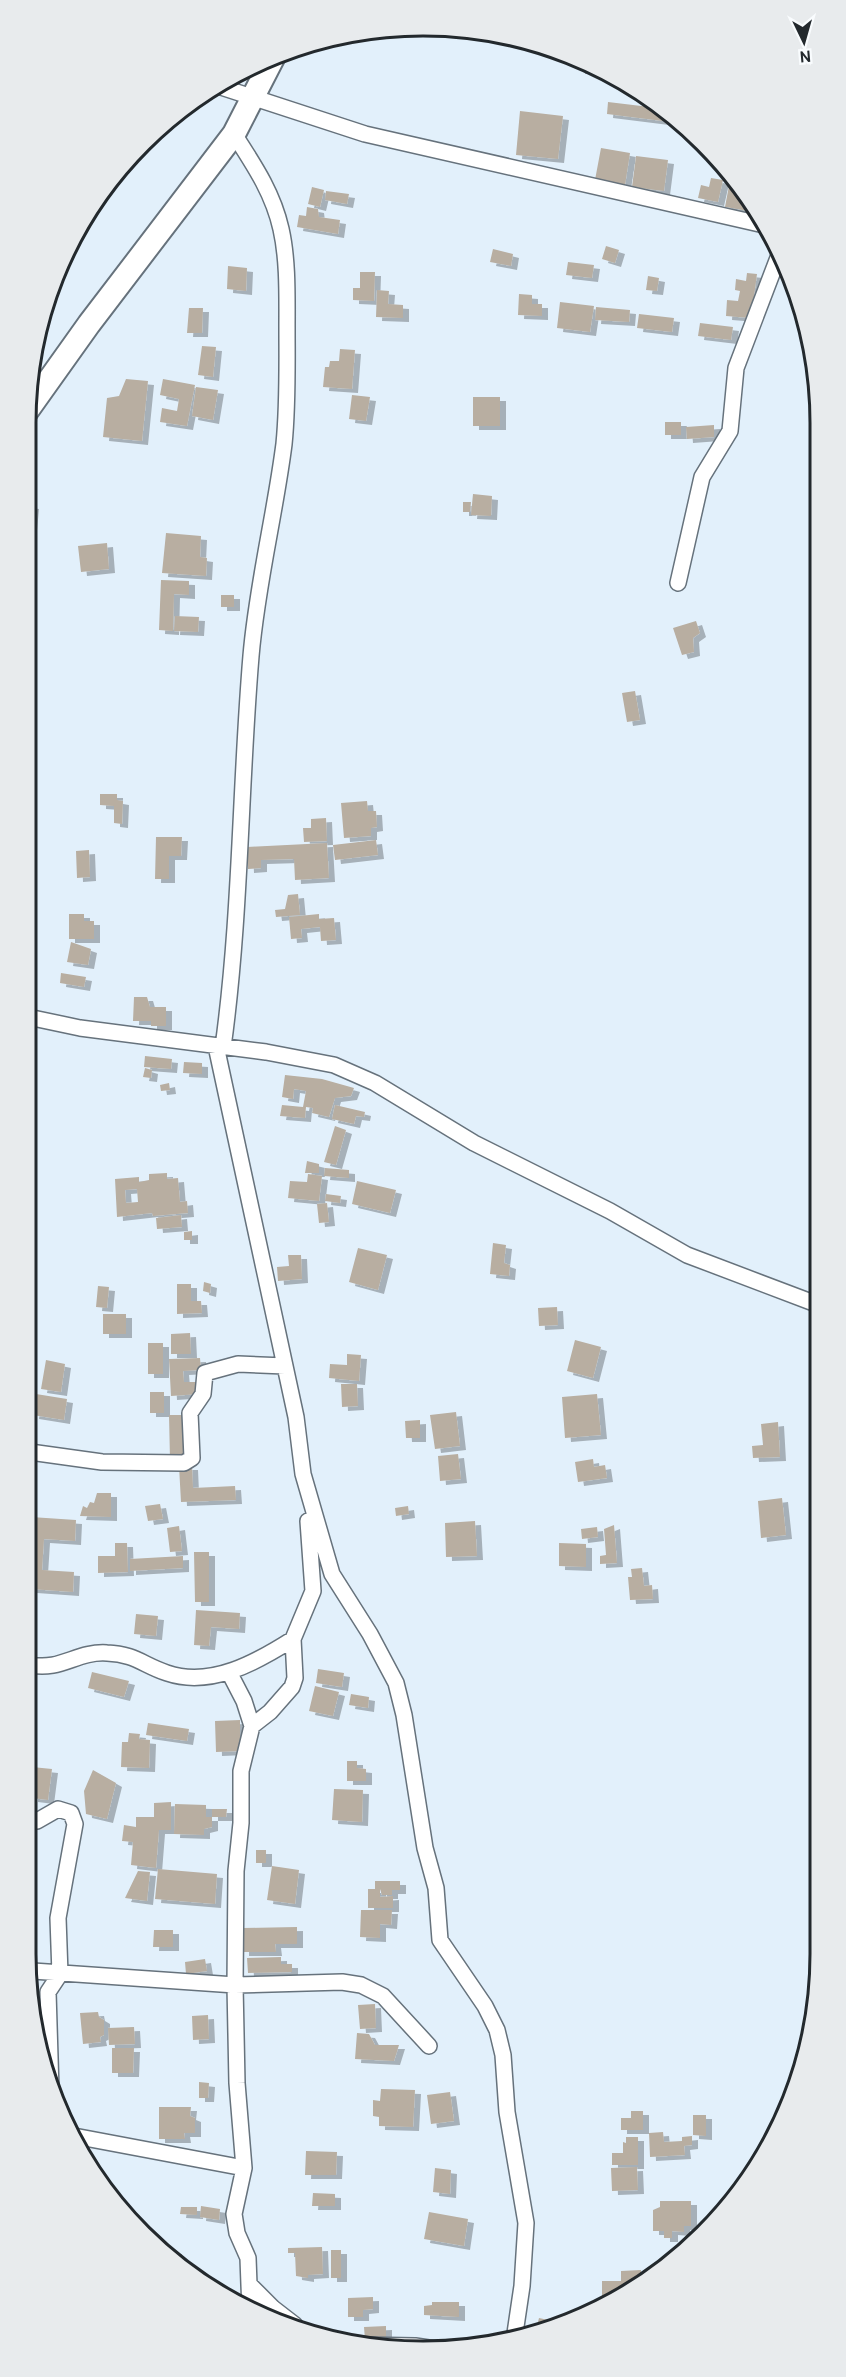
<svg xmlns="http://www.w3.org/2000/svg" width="846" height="2377" viewBox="0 0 846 2377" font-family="Cabin,sans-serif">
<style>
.building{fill:#b8aea1;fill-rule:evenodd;filter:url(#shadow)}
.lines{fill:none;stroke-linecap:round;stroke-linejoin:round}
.street-casing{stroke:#66727c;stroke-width:18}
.secondary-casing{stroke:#66727c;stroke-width:26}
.street{stroke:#fff;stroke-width:15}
.secondary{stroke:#fff;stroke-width:22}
.rim{fill:none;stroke:#23292d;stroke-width:3}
</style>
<defs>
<filter id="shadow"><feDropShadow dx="6" dy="4" stdDeviation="0" flood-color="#0004"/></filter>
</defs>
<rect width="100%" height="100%" fill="#e2f0fb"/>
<!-- building -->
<path class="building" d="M579,61L601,70H579Z
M608,102L658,108L671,122L607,114Z
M520,111L563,116L558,159L516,155Z
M601,148L630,153L625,185L595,180Z
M636,156L668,160L664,191L632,187Z
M731,175L756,212L725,207Z
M711,178L723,180L718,202L698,198L701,185L709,187Z
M312,187L324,190L320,207L308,204Z
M326,191L349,194L347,204L325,200Z
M307,207L318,209L319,217L340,220L338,234L297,227L299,215L306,216Z
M606,246L619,250L615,263L602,259Z
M493,249L513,254L511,266L490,262Z
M568,262L594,265L592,278L566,275Z
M228,266L247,268L246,291L227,289Z
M360,272H375L374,301L353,300V288H360Z
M747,273L757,274L751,318L726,316L727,300L738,301L740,291L735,290L736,279L746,281Z
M648,276L659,278L657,291L646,290Z
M377,290L389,291L388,304L403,305V318L376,317Z
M519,294L532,295V304H542V316L518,315Z
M560,302L594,306L590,332L557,328Z
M596,307L630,310L629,322L595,320Z
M189,308H203L202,333H187Z
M639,314L674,318L672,332L637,328Z
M700,323L733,327L731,340L698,336Z
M202,346L216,347L213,377L198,375Z
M340,349L355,350L352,389L323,387L325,367H329L330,361H339Z
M126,379L148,381L142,441L103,437L107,398L119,396Z
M163,379L195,385L187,426L160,422L162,408L177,411L179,399L160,395Z
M196,387L218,390L213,420L192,416Z
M352,395L370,397L366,421L349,419Z
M473,397H500V426H473Z
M665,422H681V435H665Z
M714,425V437L687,439L686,427Z
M473,494L492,496L491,516L471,515Z
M463,502H471L470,512H463Z
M26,504L33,505L31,526L26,525Z
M166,533L201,536L200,557L207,558L206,576L162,573Z
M107,543L109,569L81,572L78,546Z
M161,580L189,581V595L174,594L173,631L159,630Z
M221,595H234V607H221Z
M175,616L199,617L198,632L174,631Z
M696,621L700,633L693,638L694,652L682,655L673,628Z
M635,691L640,720L627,722L622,693Z
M100,794H117V800L123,801L122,824L114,823V806L100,805Z
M367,801L368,811H376L377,827L371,828V836L344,838L341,803Z
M326,818L327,841L304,842L303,828H311V819Z
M156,837H182L181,856H169V879H155Z
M376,840L378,855L335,860L333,845Z
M327,843L329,878L295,880L294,859L261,860V868L248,869L247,847Z
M89,850L90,877L77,878L76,851Z
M298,894L300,915L276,917L275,910L285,909L288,895Z
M69,914H84V921H94V939H69Z
M319,914V919L334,918L336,940L321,941L320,927L301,929L302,938L291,939L289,917Z
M71,942L91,949L88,965L67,962Z
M61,973L86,977L84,987L60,983Z
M134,997H147L150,1007H166V1026H151V1021H133Z
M145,1056L172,1059L171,1069L144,1067Z
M184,1062L202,1063V1074L183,1073Z
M145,1068L152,1070L151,1078L143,1077Z
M285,1075L322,1079L354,1088L351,1096L335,1098L329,1117L312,1113L313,1108L306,1107L305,1118L280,1116L282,1105L303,1107L306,1091L294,1089L293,1099L282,1097Z
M169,1083L170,1090L161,1091L160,1085Z
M335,1105L365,1112L364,1117L356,1116L354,1124L332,1119Z
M335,1126L346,1130L336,1165L324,1162Z
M307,1161L319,1164V1173H305Z
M325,1168L349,1170V1178L324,1176Z
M167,1173V1179L178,1178L180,1202L187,1201L188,1213L153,1216L152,1213L117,1217L115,1179L139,1177V1182L149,1180V1174ZM137,1189L138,1202L126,1203L125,1190Z
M308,1174L322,1176L319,1201L288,1198L290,1181L307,1182Z
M357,1181L396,1190L390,1213L352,1204Z
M326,1194L341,1196L340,1203L325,1201Z
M327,1203L329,1222L319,1223L317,1204Z
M181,1215L182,1227L157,1229L156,1218Z
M192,1231V1240H184V1232Z
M493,1243L506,1245L504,1263L510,1265L509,1276L490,1274Z
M358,1248L387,1255L378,1290L349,1282Z
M288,1255H301L302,1279L278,1281L277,1267L289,1266Z
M204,1282L211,1284L210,1293L203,1291Z
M177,1284H191V1301H201L202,1313L177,1314Z
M98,1286L109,1287L107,1308L96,1307Z
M557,1307L558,1325L539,1326L538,1308Z
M103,1314H126V1334H103Z
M190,1333L191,1354H171V1334Z
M575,1340L601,1347L593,1378L567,1371Z
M148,1343H163V1374H148Z
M347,1354L361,1355L359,1381L329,1378L330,1364L347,1365Z
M200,1358L201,1370L183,1371L184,1382H198L199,1394L171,1396L169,1359Z
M46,1360L65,1364L61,1392L41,1389Z
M341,1384H357L358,1406L342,1407Z
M150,1392H164V1413H150Z
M36,1394L67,1399L64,1420L33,1415Z
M597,1394L601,1435L565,1438L562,1397Z
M456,1412L460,1446L435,1449L430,1415Z
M169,1415H185L186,1460H170Z
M420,1420V1438H406L405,1421Z
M778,1422L780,1457L753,1458L752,1446L763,1445L761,1424Z
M458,1454L461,1479L440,1481L438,1456Z
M593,1459L594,1467L605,1465L607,1478L578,1482L575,1462Z
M179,1466H192L193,1488L235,1486L236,1500L181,1502Z
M97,1493H111V1517L80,1516L83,1506L87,1508L90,1502L94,1503Z
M782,1498L786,1535L761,1538L758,1501Z
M160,1504L163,1519L148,1521L145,1506Z
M408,1506L409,1514L396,1516L395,1508Z
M31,1517L76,1520L75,1541L44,1539L42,1570L74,1572L73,1592L31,1589Z
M475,1521L477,1556L446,1557L445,1523Z
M614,1525L617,1563L600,1564V1556L606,1555L604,1529Z
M179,1526L182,1551L170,1552L167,1528Z
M597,1527L598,1537L582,1539L581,1529Z
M115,1543H127L128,1572L98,1573V1556H115Z
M559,1543L586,1544V1567L559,1566Z
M194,1552H209V1602H195Z
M183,1556V1568L130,1571V1559Z
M642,1568L644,1586L652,1585L653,1599L630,1600L628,1577H632L631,1569Z
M196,1610L240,1613L239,1629L211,1627L209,1646L194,1645Z
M136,1614L158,1616L156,1636L134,1634Z
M318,1669L344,1673L342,1687L316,1683Z
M92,1672L129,1681L124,1697L88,1688Z
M315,1686L339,1692L333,1716L309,1711Z
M351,1694L369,1697L368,1708L349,1705Z
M240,1720V1751L216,1752L215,1721Z
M148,1723L189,1729L187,1741L146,1735Z
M129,1733L140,1734L139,1739L150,1740L149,1768L121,1767L122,1742H128Z
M347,1761H357V1768L366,1769V1781H347Z
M32,1767L52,1769L48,1800L32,1798Z
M93,1770L116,1783L107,1819L86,1814L84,1791Z
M334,1789L363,1790L362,1822L332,1820Z
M171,1802V1830H159L156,1868L131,1865L133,1842L122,1841L124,1825L136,1827V1817H154V1803Z
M175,1804L206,1805V1817H212V1827L204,1829V1835L174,1834Z
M212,1809H227L226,1817H212Z
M256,1850H266V1863H256Z
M272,1866L299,1870L295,1904L267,1900Z
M158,1869L217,1874L215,1904L155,1899Z
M138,1871L150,1872L147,1901L125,1898Z
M375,1881H400V1890H392V1895H382L380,1889V1897L393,1896V1908H368V1889H375Z
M361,1910H392L391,1925L380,1924V1938L360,1937Z
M297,1927V1944H275L276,1952H243V1928Z
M154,1930H173V1947H153Z
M281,1957V1964H292V1972L248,1973L247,1958Z
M205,1959L207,1971L186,1974L185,1962Z
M375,2004L376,2028L360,2029L358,2005Z
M98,2012L99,2017L104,2020V2035L100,2037L101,2042L83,2044L80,2013Z
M208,2015L209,2039L193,2040L192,2016Z
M134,2027L135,2044L109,2045L108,2028Z
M357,2033L369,2034L375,2045H399L394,2061L355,2059Z
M112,2048H134L133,2073H112Z
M199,2082L209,2083L208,2098H199Z
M381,2089L415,2090L413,2127L379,2126V2117L373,2116V2100L380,2101Z
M450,2092L454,2121L431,2124L427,2095Z
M159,2107H191L190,2116L195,2118V2133H184L185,2139H159Z
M631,2111H643V2130H621V2118H631Z
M693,2115H706V2136L693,2135Z
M663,2132L664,2142L682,2141V2137L692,2136V2145L684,2146L685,2155L650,2157L649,2133Z
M626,2137H638V2165H612V2153H623V2142L626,2143Z
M306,2151L337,2152L336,2175H305Z
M637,2167L638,2190L612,2191L611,2168Z
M435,2168L451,2170L450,2194L433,2192Z
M313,2193L335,2194V2206H312Z
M660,2201H691V2226H684V2232L672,2231V2238H664V2231H653V2210L660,2207Z
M201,2206L220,2209L219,2220L200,2217Z
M181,2207H197V2215L180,2214Z
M429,2212L468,2219L464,2246L424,2239Z
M322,2247L323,2274L308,2275V2278L296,2276L295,2253H288V2248Z
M176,2250V2256L168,2257L161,2251Z
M331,2250H341V2278H331Z
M641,2270V2286L615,2297L602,2298V2281H621V2271Z
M373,2297V2309L363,2310V2317H348V2298Z
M432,2302H459V2317L424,2315V2306L432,2305Z
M539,2318L553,2321L551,2326L535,2334Z
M386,2326V2338L365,2340L364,2327Z"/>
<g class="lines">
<!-- street casing -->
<g class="street-casing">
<path id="street" d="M215,85L365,134L764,225
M678,583L702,477L730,431L736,368L781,250
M28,1017L80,1028L266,1052L334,1065L375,1083L474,1143L610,1211L687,1255L819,1305
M216,1046L296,1417L303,1474L332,1574L370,1634L396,1683L404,1715L425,1848L436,1888L440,1940L485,2006L497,2030L503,2055L507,2112L526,2223L522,2286L514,2340
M223,1047C241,917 240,786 251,656C257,584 275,515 284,444C288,405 287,366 287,327C287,296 288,260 281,229C273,193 254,165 234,134
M30,1452L102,1462L184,1463L192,1458L190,1413L203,1394L205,1373L238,1364L285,1366
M31,1665C61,1671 77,1651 107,1653C135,1654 143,1665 167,1673C211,1688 257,1662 293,1639
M229,1672L244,1701L252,1726
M32,1820L37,1821L58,1809L71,1813L75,1824L58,1918L60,1974L48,1992L51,2090
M33,1971L235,1985L342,1982L361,1985L383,1996L429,2046
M74,2136L244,2168
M250,2285L273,2308L295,2325
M250,2311L248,2258L237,2233L234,2214L244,2168L237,2083L235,1985L236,1871L241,1823V1771L252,1726L270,1712L292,1687L295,1678L293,1639L313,1591L308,1521
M360,2345L415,2346L442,2350"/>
</g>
<!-- secondary casing -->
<g class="secondary-casing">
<path id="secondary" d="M27,411L89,324L234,134L274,56"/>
</g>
<!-- street -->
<use href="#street" class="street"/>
<!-- secondary -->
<use href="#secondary" class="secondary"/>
</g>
<!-- crop -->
<path d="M0 0H846V2377H0ZM423 36H423A387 387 0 0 1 810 423V1954A387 387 0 0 1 423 2341H423A387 387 0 0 1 36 1954V423A387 387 0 0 1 423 36Z" fill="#e8ebed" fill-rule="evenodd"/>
<path class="rim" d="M423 36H423A387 387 0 0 1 810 423V1954A387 387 0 0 1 423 2341H423A387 387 0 0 1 36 1954V423A387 387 0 0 1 423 36Z"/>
<!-- north arrow -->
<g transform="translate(804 42) rotate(175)" stroke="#f9fcfe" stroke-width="4.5" paint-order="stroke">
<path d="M0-4.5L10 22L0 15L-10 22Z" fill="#23292d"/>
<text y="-9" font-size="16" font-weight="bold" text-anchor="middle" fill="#23292d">N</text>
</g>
</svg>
